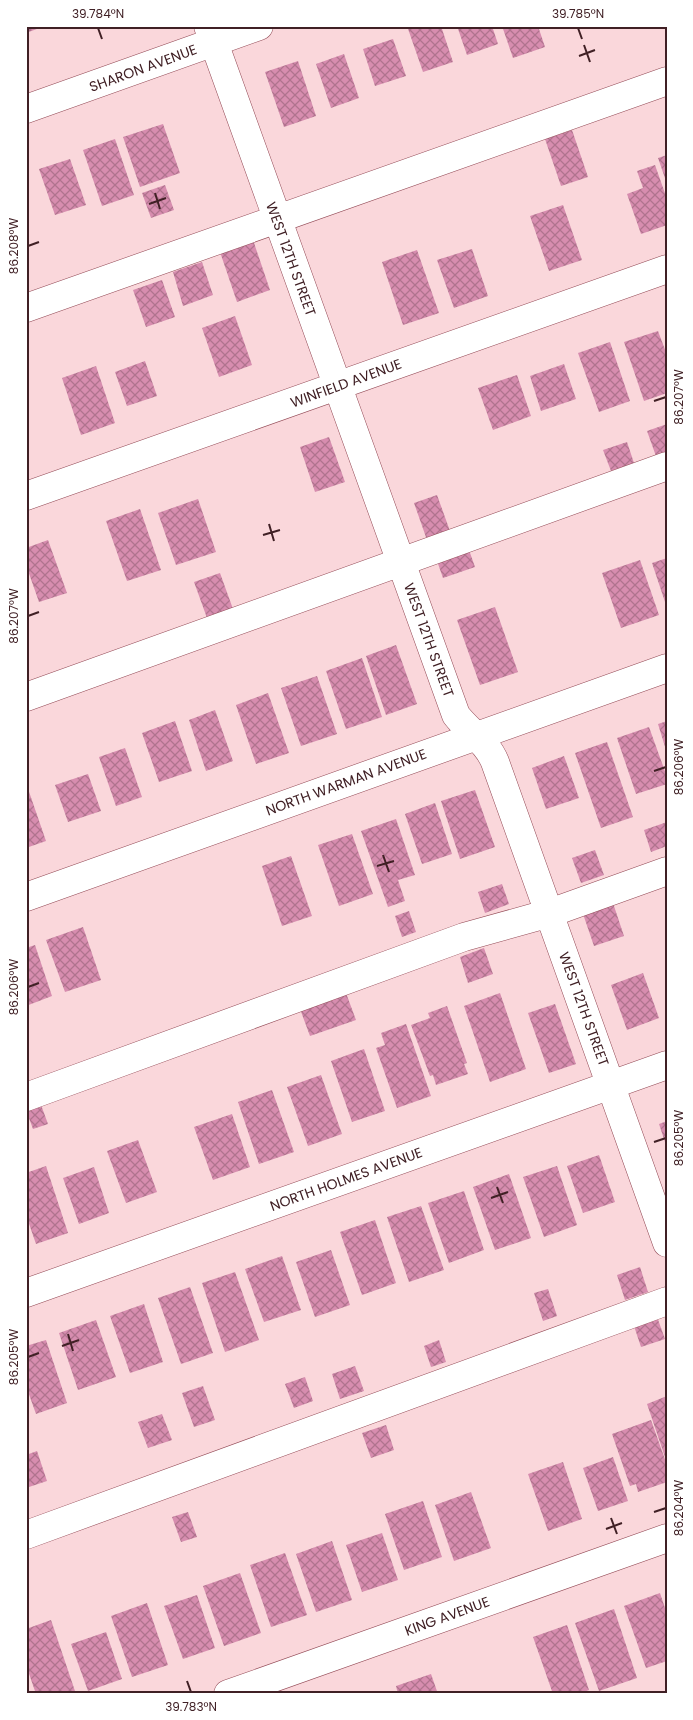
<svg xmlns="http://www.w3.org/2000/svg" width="693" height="1720" viewBox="0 0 693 1720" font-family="Poppins,sans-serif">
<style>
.building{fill:url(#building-cross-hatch)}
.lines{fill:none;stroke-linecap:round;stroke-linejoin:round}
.minor-casing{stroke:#934a56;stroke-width:29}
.minor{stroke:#fff;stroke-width:28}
.ticks{fill:none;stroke:#402025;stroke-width:2}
.labels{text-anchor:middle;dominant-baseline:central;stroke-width:5;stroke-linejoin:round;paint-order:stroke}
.street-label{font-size:14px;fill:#402025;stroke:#fff}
.neatline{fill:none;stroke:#402025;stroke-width:2}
.ticks-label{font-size:12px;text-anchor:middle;fill:#402025}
</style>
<defs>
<pattern id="building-cross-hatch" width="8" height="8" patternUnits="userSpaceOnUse" patternTransform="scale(1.25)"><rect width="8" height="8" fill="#d78daf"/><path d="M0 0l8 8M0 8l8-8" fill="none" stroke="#b0738e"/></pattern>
</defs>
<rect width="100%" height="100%" fill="#fad7db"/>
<!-- building -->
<path class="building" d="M26,26H45L26,33Z
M407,26H441L453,62L423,72Z
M457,26H492L498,44L467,55Z
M502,26H538L545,47L513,58Z
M393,39L406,76L375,86L363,49Z
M344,54L359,98L331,108L316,64Z
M298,61L316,116L284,127L265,72Z
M163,124L180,173L140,187L123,137Z
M572,130L588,177L561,186L545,139Z
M115,139L134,195L102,206L83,150Z
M667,155V181H666L658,158Z
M70,159L86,205L55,215L39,169Z
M655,165L667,199V225L641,234L627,194L643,188L637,171Z
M165,185L174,210L151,218L142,193Z
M563,205L582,260L549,271L530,216Z
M252,237L270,290L237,302L219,249Z
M472,249L488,296L454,308L437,260Z
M417,250L439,313L403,325L382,262Z
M202,262L213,295L183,306L173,272Z
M162,280L175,317L146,327L133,290Z
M235,316L252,365L219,377L202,328Z
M658,331L667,355V393L644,401L624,342Z
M610,342L630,401L599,412L578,353Z
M145,361L157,396L127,406L115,372Z
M564,364L576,399L541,411L530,376Z
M96,366L115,423L81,435L62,378Z
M517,375L531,416L493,430L478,388Z
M667,424V456L657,459L647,431Z
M329,437L345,482L315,492L300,447Z
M627,442L634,463L611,471L603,450Z
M437,495L450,531L427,540L414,503Z
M198,499L216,552L176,565L158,513Z
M140,509L161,570L127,581L106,521Z
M48,540L67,593L39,602L26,565V548Z
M469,550L475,567L443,578L437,561Z
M667,558V605H666L652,563Z
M640,560L659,615L621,628L602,573Z
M220,573L233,609L207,618L194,582Z
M495,607L518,672L480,685L457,620Z
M396,645L417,704L386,715L366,656Z
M362,658L382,717L346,729L326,671Z
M317,676L337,734L301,746L281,688Z
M268,693L289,753L256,764L236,705Z
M215,710L233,761L206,771L189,720Z
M175,721L192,771L159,782L142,733Z
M667,721V750H666L658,724Z
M649,727L667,777V784L636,794L617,738Z
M607,742L633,817L601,828L575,753Z
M125,748L142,797L116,806L99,757Z
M564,756L579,798L546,809L532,768Z
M88,774L101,811L68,822L55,785Z
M26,783L46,841L26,848Z
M475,790L495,847L460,859L441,801Z
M435,803L452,854L422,864L405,814Z
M396,819L415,875L398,880L405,901L388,907L361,831Z
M667,822V846L651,852L644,830Z
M352,834L373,894L339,906L318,845Z
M595,850L604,875L581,883L572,858Z
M291,856L312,916L282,926L262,866Z
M502,884L509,904L485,913L478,892Z
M612,900L624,936L594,946L582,911Z
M409,911L416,932L402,937L395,916Z
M83,927L101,980L65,992L46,940Z
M35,945L52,996L26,1006V948Z
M484,948L493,974L468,983L460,957Z
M643,973L659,1018L627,1030L611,985Z
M346,993L356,1020L310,1036L300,1009Z
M500,993L526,1069L490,1082L464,1006Z
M555,1004L576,1064L549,1073L528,1013Z
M447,1006L467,1063L464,1064L468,1074L436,1085L433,1075L430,1076L411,1025L430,1018L428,1013Z
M406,1024L431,1096L397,1108L376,1048L385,1045L381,1033Z
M364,1049L385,1111L352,1122L331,1061Z
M321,1075L342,1134L308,1146L287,1087Z
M272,1090L294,1152L259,1164L238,1102Z
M40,1102L48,1124L33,1129L26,1110Z
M232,1114L250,1167L213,1180L194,1127Z
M667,1121V1145H666L659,1124Z
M138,1140L157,1192L126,1203L107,1151Z
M599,1155L615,1202L583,1213L567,1166Z
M46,1166L68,1233L36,1244L26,1215V1173Z
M557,1166L577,1225L544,1237L523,1177Z
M94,1167L109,1213L79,1224L63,1178Z
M509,1174L531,1238L495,1250L473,1187Z
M464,1191L484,1250L449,1263L428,1203Z
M421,1206L444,1270L409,1282L387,1217Z
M375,1220L396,1283L362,1295L340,1232Z
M331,1250L350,1305L315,1317L296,1262Z
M282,1256L301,1310L264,1322L245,1269Z
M640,1267L648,1292L625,1300L617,1275Z
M235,1272L259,1340L225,1352L202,1283Z
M190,1287L213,1353L181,1364L158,1298Z
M548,1289L557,1316L543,1321L534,1293Z
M144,1304L163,1362L130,1373L110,1316Z
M656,1314L665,1339L641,1347L633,1323Z
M96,1320L116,1377L78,1390L59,1333Z
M46,1340L67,1403L36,1414L26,1386V1346Z
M439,1340L446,1362L431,1367L424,1346Z
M355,1366L364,1391L340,1399L332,1374Z
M305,1377L313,1401L294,1408L285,1384Z
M203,1386L215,1420L194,1427L182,1393Z
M667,1396V1460H666L647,1404Z
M162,1414L172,1440L148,1448L138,1422Z
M651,1420L667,1465V1482L638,1492L636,1484L630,1486L612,1434Z
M386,1425L394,1450L371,1458L362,1433Z
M37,1451L47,1481L26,1488V1455Z
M613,1457L628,1501L598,1511L583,1468Z
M563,1462L582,1519L548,1531L528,1474Z
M471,1492L491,1548L454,1561L435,1505Z
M423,1501L442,1557L404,1570L385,1514Z
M188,1512L197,1537L181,1542L172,1517Z
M382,1533L398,1580L362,1592L346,1545Z
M332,1541L352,1600L316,1612L296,1554Z
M285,1553L307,1615L271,1627L250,1565Z
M240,1573L261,1633L224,1646L203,1586Z
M660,1593L667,1614V1661L646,1668L624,1606Z
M197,1595L215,1648L183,1659L164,1606Z
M147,1603L168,1665L132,1677L111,1616Z
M614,1609L637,1678L599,1691L575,1623Z
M51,1620L76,1694H36L26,1665V1629Z
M567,1625L589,1690L579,1694H553L533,1637Z
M106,1632L122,1679L88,1691L71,1644Z
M431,1674L438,1694H398L396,1686Z"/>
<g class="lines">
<!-- minor casing -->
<g class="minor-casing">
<path id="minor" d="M208,26L456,715C469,732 487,742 495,762L667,1243
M26,109L259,26
M26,308L667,81
M26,496L667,269
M26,697L667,466
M26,897L667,668
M26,1097L464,937L550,913L667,871
M26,1293L667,1065
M26,1535L667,1301
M228,1694L667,1538"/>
</g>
<!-- minor -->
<use href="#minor" class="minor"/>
</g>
<!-- ticks -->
<path class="ticks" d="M98,28L102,39M578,28L582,39M584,45L590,62M579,56L595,50M155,193L160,209M149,204L166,198M28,246L39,242M654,401L666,397M269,524L274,541M263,535L280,530M28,616L39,612M654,771L666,767M383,855L389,872M377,866L394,861M28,987L39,983M654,1142L666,1138M497,1187L503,1203M491,1198L508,1192M68,1334L73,1351M62,1346L79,1340M28,1357L39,1353M654,1512L666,1508M611,1518L617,1534M606,1529L622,1523M187,1681L191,1692"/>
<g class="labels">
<!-- street labels -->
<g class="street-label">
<text transform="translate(143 68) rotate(-20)">SHARON AVENUE</text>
<text transform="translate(291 259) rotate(70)">WEST 12TH STREET</text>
<text transform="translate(346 383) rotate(-20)">WINFIELD AVENUE</text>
<text transform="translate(429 640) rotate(70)">WEST 12TH STREET</text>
<text transform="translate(346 782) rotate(-20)">NORTH WARMAN AVENUE</text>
<text transform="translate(584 1009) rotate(70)">WEST 12TH STREET</text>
<text transform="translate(346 1179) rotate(-20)">NORTH HOLMES AVENUE</text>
<text transform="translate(447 1616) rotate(-20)">KING AVENUE</text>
</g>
</g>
<!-- border -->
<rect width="693" height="1720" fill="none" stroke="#ffffff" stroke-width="55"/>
<rect x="28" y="28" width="638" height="1664" class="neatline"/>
<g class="ticks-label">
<text x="98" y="18">39.784°N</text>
<text x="578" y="18">39.785°N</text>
<text transform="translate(14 246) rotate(-90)" y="4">86.208°W</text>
<text transform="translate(679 397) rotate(-90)" y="4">86.207°W</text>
<text transform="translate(14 616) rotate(-90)" y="4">86.207°W</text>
<text transform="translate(679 767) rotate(-90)" y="4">86.206°W</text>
<text transform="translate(14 987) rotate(-90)" y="4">86.206°W</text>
<text transform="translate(679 1138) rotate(-90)" y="4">86.205°W</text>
<text transform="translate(14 1357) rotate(-90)" y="4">86.205°W</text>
<text transform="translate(679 1508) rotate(-90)" y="4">86.204°W</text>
<text x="191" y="1711">39.783°N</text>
</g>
</svg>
